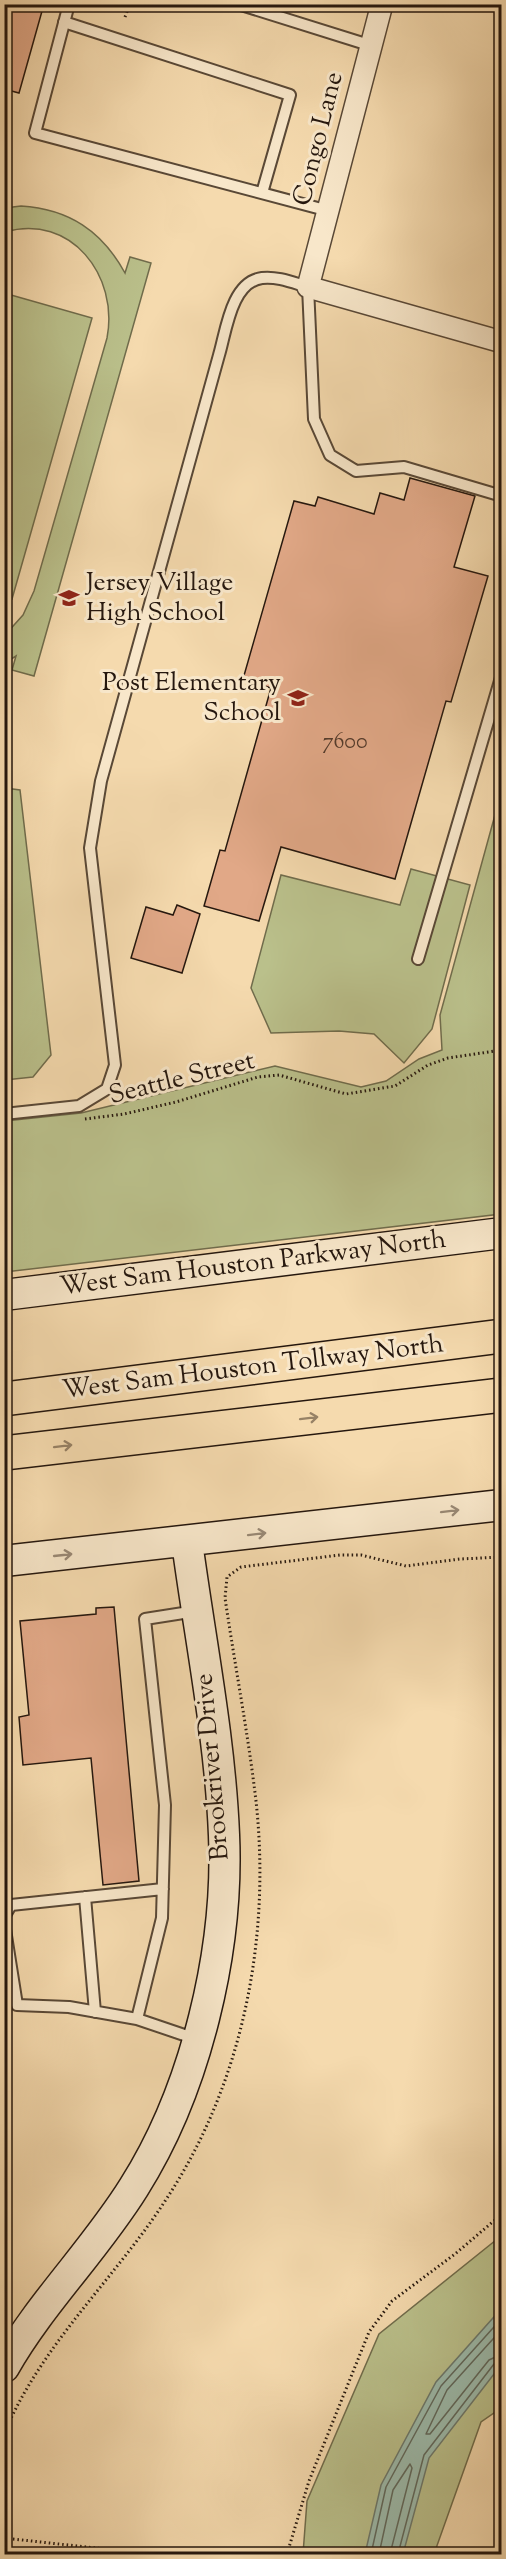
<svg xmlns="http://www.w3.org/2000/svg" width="506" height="2559" viewBox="0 0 506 2559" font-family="'Sorts Mill Goudy',serif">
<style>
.green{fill:#bac08b;stroke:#706c4c;stroke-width:1.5}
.water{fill:#9cbbac;stroke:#6c796d;stroke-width:1.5}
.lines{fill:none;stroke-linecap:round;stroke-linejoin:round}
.shore{stroke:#60695d;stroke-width:1.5}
.building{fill:#e1a887;stroke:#25170e;stroke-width:1.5}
.lane-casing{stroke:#594836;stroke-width:14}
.street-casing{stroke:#594836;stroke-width:24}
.secondary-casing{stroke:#25170e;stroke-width:33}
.highway-casing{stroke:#25170e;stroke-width:36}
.path{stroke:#25170e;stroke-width:3;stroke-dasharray:1.5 3;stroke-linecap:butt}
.lane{stroke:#f8e7ca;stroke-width:10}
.street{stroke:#f8e7ca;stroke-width:21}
.secondary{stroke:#f8e7ca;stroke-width:30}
.highway{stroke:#f5daae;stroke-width:33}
.oneway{stroke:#978266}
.oneway2{stroke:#998975}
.labels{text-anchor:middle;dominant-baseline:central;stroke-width:6;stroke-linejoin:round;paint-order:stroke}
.number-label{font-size:22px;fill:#543b2c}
.street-label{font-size:26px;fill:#25170e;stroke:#f8e7ca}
.poi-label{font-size:26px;fill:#25170e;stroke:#f8e7ca;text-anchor:start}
</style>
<rect width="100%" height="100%" fill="#f5daae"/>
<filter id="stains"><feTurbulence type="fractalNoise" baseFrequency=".00333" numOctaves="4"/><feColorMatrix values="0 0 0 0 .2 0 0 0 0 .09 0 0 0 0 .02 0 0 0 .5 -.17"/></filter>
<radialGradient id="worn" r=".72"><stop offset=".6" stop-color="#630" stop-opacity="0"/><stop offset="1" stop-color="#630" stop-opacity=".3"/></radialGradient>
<!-- green -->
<path class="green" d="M21,206C69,209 102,231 125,273L130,257L151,263L34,676L12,670L16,656L5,663V635L23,615L34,591L107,338C119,276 71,213 5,232V208Z
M4,293L92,318L12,599L4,597Z
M5,788L20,790L51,1055L33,1077L5,1080Z
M501,793V1214L5,1272V1121L81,1113L275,1066L361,1087L386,1081L419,1059L442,1050L440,1015Z
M411,869L470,885L432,1029L404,1063L374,1034L339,1031L271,1033L251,988L281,875L400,905Z
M501,2236V2408L481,2422L434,2554H303L307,2501L379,2334Z"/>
<!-- water -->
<path class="water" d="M501,2309V2365L429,2458L403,2554H365L381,2485L436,2382Z"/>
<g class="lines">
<!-- shore -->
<path class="shore" d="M502,2329L447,2390L426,2434H430L489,2360L502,2354
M371,2554L386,2487L441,2386L502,2318
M379,2554L393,2490L410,2464L412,2468L390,2554
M398,2554L424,2455L494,2364L502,2362"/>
</g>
<!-- building -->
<path class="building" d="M4,4H44L19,93L4,89Z
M410,478L475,496L454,567L488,576L451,702L446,701L395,879L281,847L259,921L204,906L220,850L225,851L271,688L243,679L294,501L315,506L318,497L374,514L380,493L404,500Z
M177,905L200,914L182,973L131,958L146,907L173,915Z
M114,1607L139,1881L103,1885L91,1758L23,1765L19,1717L29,1715L20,1621L96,1614V1608Z"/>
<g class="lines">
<!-- lane casing -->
<g class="lane-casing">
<path id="lane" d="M69,4L35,133L329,211
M238,4L369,45
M64,22L290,95L262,193
M418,959L502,674
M4,1114L79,1106L107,1089L115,1065L90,848L101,781L219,355C226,332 231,282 262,278C277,276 294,283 308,287L314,419L330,455L356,471L404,467L502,496
M85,1897L95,2012
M4,1917L11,1905L163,1889
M4,1923L17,2005L69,2007L137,2019
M196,2039L137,2019L162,1918L165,1805L145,1619L196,1611"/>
</g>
<!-- street casing -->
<g class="street-casing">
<path id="street" d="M382,4L308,287L502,342"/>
</g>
<!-- secondary casing -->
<g class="secondary-casing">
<path id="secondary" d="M4,1295L502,1233
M4,1561L502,1505
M4,2367C41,2302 95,2250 134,2187C196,2089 229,1950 224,1835C220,1737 200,1639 187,1542"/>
</g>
<!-- highway casing -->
<g class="highway-casing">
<path id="highway" d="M4,1399L502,1336
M4,1453L502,1395"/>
</g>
<!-- path -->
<path class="path" d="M125,17L130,4
M85,1119L124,1114L176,1102L258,1077L279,1075L346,1094L395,1086L428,1065L448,1058L502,1050
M4,2434C42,2343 115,2279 167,2198C243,2082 271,1938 256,1801C248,1733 235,1666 225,1598L227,1577L241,1567L340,1555H361L406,1566L460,1559L502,1557
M4,2525L6,2537
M4,2538L150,2554
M287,2554L309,2481L369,2332L392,2301L455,2254L502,2214"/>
<!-- lane -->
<use href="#lane" class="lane"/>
<!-- street -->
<use href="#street" class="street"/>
<!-- secondary -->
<use href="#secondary" class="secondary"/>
<!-- highway -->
<use href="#highway" class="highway"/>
</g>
<!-- one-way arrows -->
<defs><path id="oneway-shaft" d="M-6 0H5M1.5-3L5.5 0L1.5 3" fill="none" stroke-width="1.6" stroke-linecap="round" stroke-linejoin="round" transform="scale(1.5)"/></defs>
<g class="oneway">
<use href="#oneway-shaft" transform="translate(309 1418) rotate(-7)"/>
<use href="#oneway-shaft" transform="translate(63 1446) rotate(-7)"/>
</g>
<g class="oneway2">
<use href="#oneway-shaft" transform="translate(450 1511) rotate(-7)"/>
<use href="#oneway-shaft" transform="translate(257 1534) rotate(-7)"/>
<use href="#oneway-shaft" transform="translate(63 1555) rotate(-6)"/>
</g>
<!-- icons -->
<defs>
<g id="school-bare" transform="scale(1.62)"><path d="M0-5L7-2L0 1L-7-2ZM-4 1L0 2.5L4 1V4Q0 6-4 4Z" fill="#8f2418" stroke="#f8e7ca" stroke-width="2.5" paint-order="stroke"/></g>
</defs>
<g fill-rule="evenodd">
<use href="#school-bare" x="69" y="598"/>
<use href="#school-bare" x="298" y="698"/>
</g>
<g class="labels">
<!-- number labels -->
<g class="number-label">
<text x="345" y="743">7600</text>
</g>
<!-- street labels -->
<g class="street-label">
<text transform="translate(319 139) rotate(-76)">Congo Lane</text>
<text transform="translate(182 1079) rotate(-14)">Seattle Street</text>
<text transform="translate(253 1264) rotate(-7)">West Sam Houston Parkway North</text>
<text transform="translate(253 1368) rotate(-7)">West Sam Houston Tollway North</text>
<text transform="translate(213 1767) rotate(-95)">Brookriver Drive</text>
</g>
<!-- poi labels -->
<g class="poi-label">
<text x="86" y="583">Jersey Village<tspan x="86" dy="30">High School</tspan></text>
<text x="281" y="683" text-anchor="end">Post Elementary<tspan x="281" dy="30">School</tspan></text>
</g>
</g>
<!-- margin -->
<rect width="506" height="2559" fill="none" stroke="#f5daae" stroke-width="24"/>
<rect x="6" y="6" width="494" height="2547" fill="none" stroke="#25170e" stroke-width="3"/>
<rect x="12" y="12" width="482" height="2535" fill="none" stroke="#25170e" stroke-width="1.5"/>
<rect width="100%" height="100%" filter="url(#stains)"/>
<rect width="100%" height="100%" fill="url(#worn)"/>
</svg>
